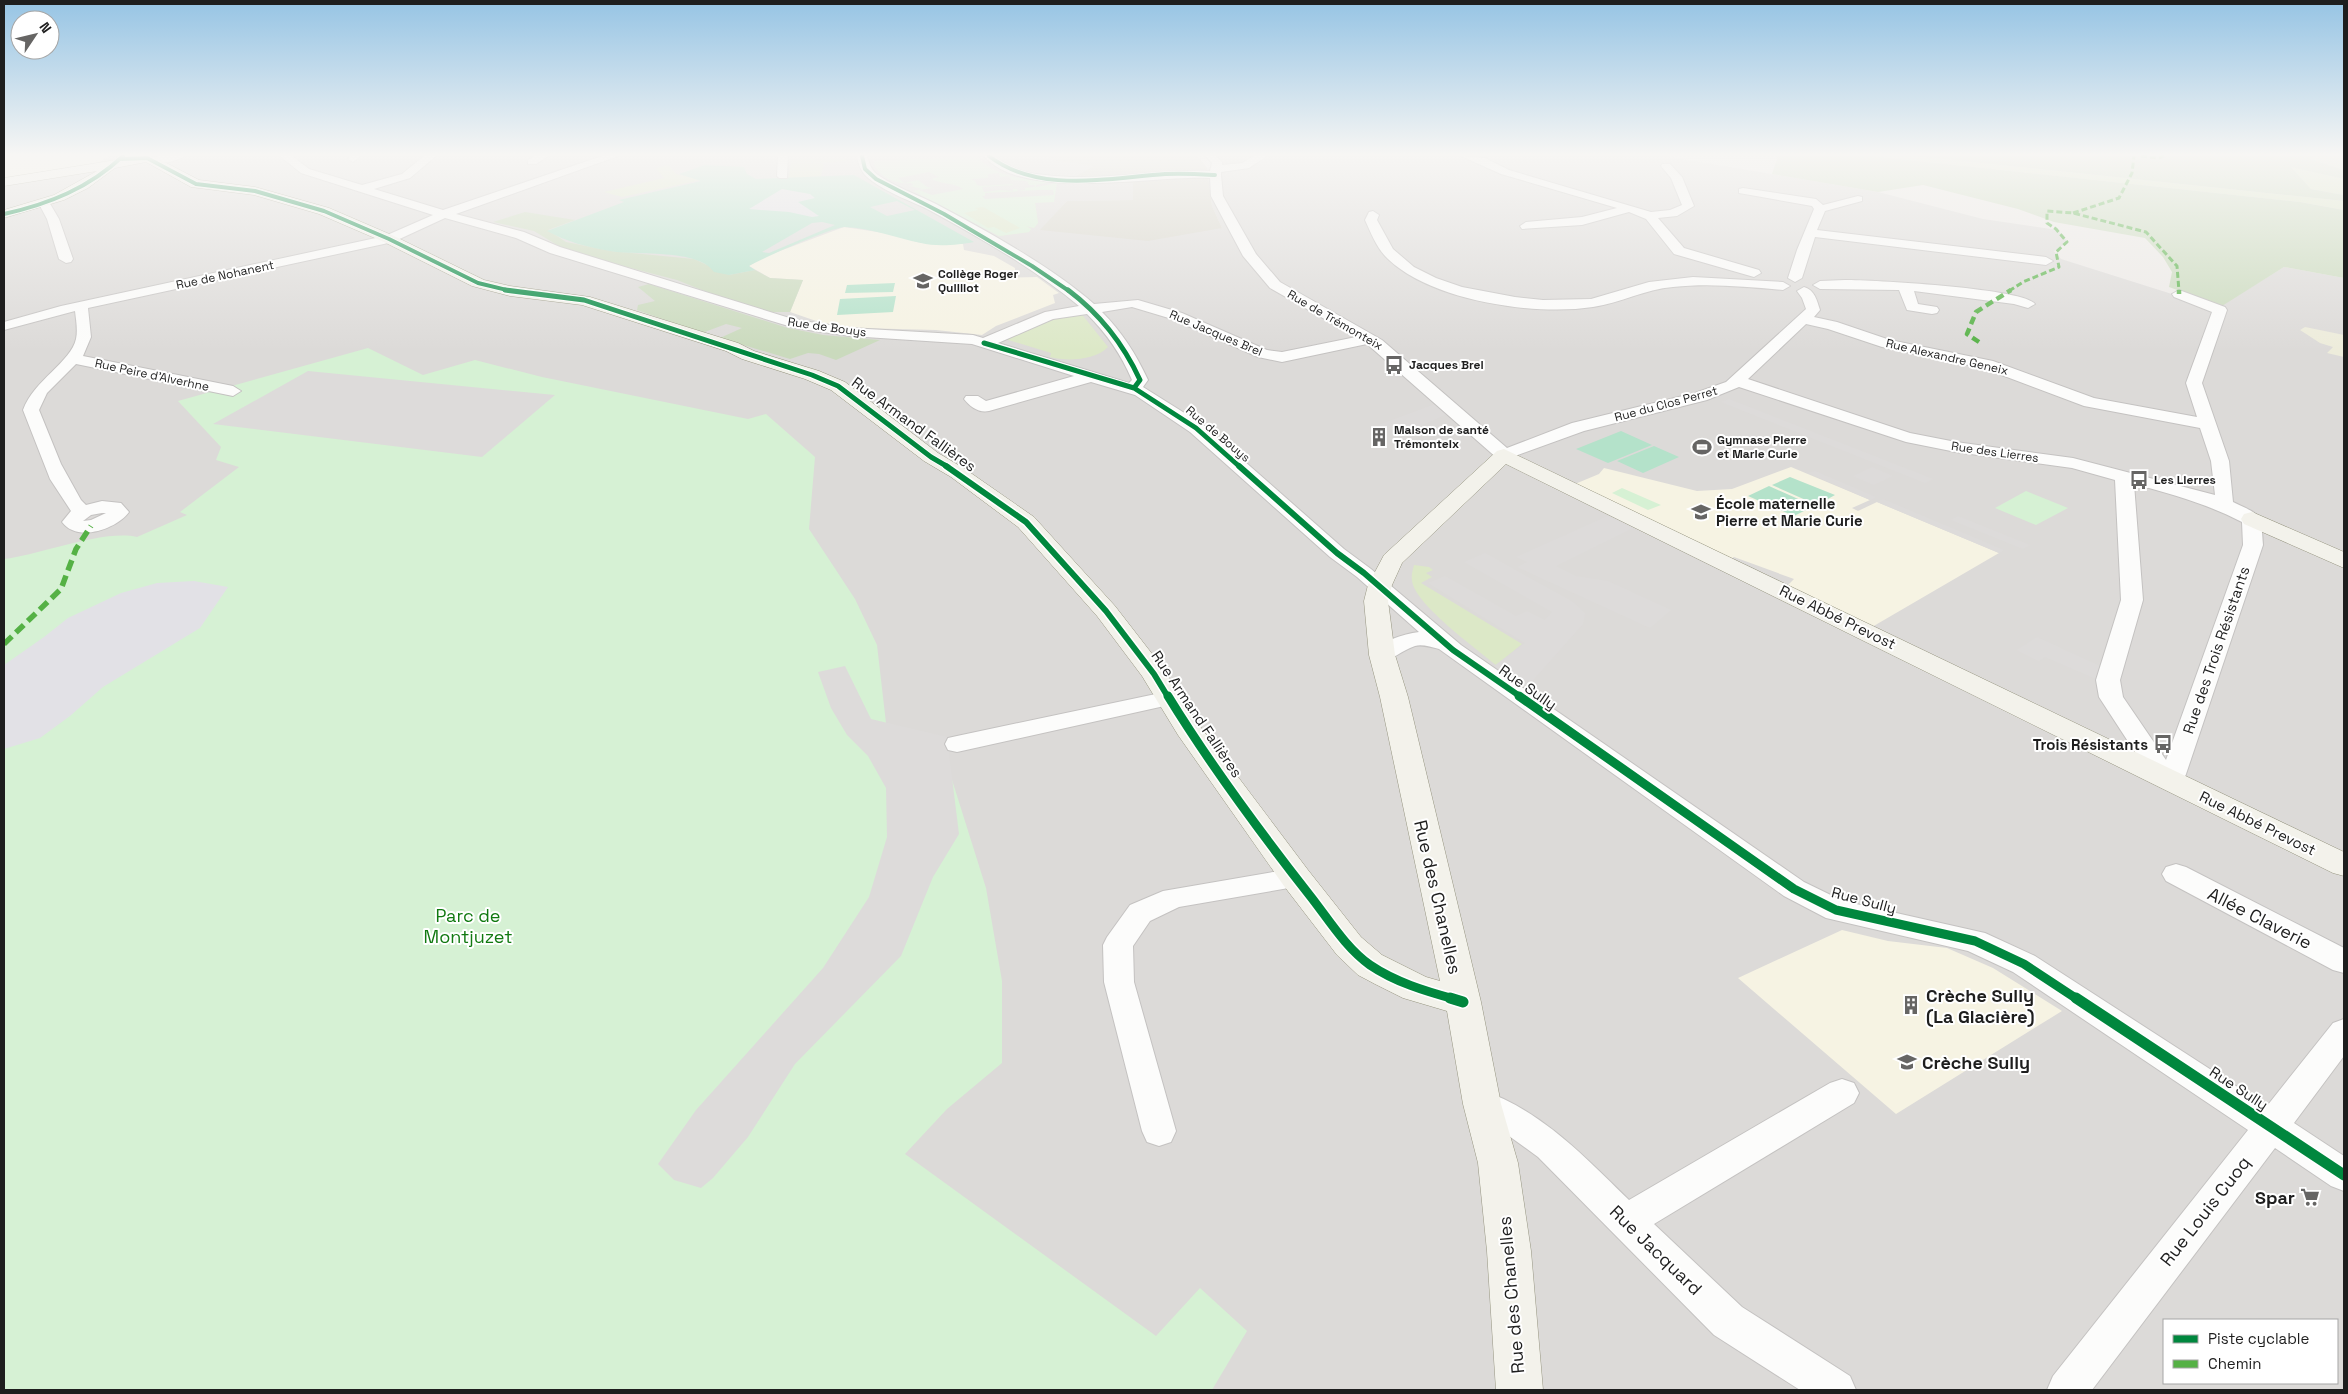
<svg xmlns="http://www.w3.org/2000/svg" width="2348" height="1394" viewBox="0 0 2348 1394" font-family="'Space Grotesk',sans-serif">
<style>
.residential{fill:#dcdad8;fill-rule:evenodd}
.education{fill:#f6f3e3}
.construction{fill:#d6d4c9}
.farmland{fill:#edecdb}
.grass{fill:#dce8c7}
.forest{fill:#cadabd}
.park{fill:#d6f1d4;fill-rule:evenodd}
.pitch{fill:#b4e2ca}
.parking{fill:#dddbda}
.plaza{fill:#e2e1e6}
.lines{fill:none;stroke-linecap:round;stroke-linejoin:round}
.street-casing{stroke:#c4c2c1;stroke-width:2}
.secondary-casing{stroke:#969580;stroke-width:1}
.street{fill:#fcfcfb;fill-rule:evenodd}
.secondary{fill:#f3f2eb;fill-rule:evenodd}
.quiet-far2{stroke:#55b145;stroke-width:3;stroke-dasharray:6 3;stroke-linecap:butt}
.quiet-far1{stroke:#55b145;stroke-width:4.5;stroke-dasharray:8 4.5;stroke-linecap:butt}
.quiet{stroke:#55b145;stroke-width:5.5;stroke-dasharray:11 5.5;stroke-linecap:butt}
.cycleway-far4-casing{stroke:#fff;stroke-width:5.5}
.cycleway-far3-casing{stroke:#fff;stroke-width:7}
.cycleway-far2-casing{stroke:#fff;stroke-width:9}
.cycleway-far1-casing{stroke:#fff;stroke-width:12}
.cycleway-casing{stroke:#fff;stroke-width:14}
.cycleway-far4{stroke:#00873e;stroke-width:4}
.cycleway-far3{stroke:#00873e;stroke-width:5}
.cycleway-far2{stroke:#00873e;stroke-width:6}
.cycleway-far1{stroke:#00873e;stroke-width:9}
.cycleway{stroke:#00873e;stroke-width:11}
.labels{text-anchor:middle;dominant-baseline:central;stroke-width:4;stroke-linejoin:round;paint-order:stroke}
.far-poi-label{font-size:12px;font-weight:bold;fill:#1e1e1e;stroke:#fff;text-anchor:start}
.far-street-label{font-size:12px;fill:#1e1e1e;stroke:#fff}
.street-label{font-size:15px;fill:#1e1e1e;stroke:#fff}
.poi-label{font-size:15px;font-weight:bold;fill:#1e1e1e;stroke:#fff;text-anchor:start}
.near-street-label{font-size:18px;fill:#1e1e1e;stroke:#fff}
.near-park-label{font-size:18px;fill:#107910;stroke:#fff}
.near-poi-label{font-size:18px;font-weight:bold;fill:#1e1e1e;stroke:#fff;text-anchor:start}
</style>
<rect width="100%" height="100%" fill="#edeae7"/>
<!-- residential -->
<path class="residential" d="M4,156H1047L1056,161L1095,166L1064,184L1133,183V200L1067,201L1041,230L1222,228L1212,206L1207,168L1223,166L1215,156H1665L1878,192L1983,219L2058,230L2068,242L2054,251L2061,259L2213,307L2222,305L2284,267L2344,278V1390H4ZM2164,1320H2337V1383H2164Z"/>
<!-- education -->
<path class="education" d="M4,156H108L95,165L4,180Z
M844,227L884,233L921,243L963,244L964,250L994,256L1015,268V270L1003,272V278L1037,277L1059,293L1053,295L1055,303L996,326L982,335L936,330L858,328L822,323L790,312L803,280L770,278L749,266L764,257Z
M1791,467L1870,500L1852,508L1858,511L1877,502L1999,553L1872,627L1787,586L1794,579L1734,557L1731,559L1575,484L1599,474L1604,468L1697,491L1732,489Z
M1842,930L1888,941L1947,948L1993,968L2062,1011L1896,1114L1738,978Z"/>
<!-- construction -->
<path class="construction" d="M1047,156H1198L1207,168L1212,206L1222,228L1148,241L1040,230L1067,201L1133,200V183L1062,184L1094,166L1056,161Z"/>
<!-- farmland -->
<path class="farmland" d="M2305,327L2344,335V357L2327,353L2333,347L2320,343L2300,330Z"/>
<!-- grass -->
<path class="grass" d="M1871,156H1914L2344,201V210L2300,202Z
M2316,156H2344V170L2311,159Z
M814,159L815,160L846,159V161L820,163L824,164L821,176L789,178L791,160Z
M668,165L676,174L701,180L622,197L604,192L664,178L656,168Z
M2290,166L2344,179V195L2311,189Z
M1035,203L1038,223L1034,228L1026,226L1031,229L1029,232L999,236L947,207Z
M1080,312L1108,347C1096,360 1067,362 1050,357L1051,353L1005,339L1063,314Z
M1414,565L1429,567L1433,570L1426,573L1432,577L1421,583L1522,644L1496,665C1477,649 1413,603 1412,580C1411,575 1413,569 1414,565Z"/>
<!-- forest -->
<path class="forest" d="M1778,156H1871L2300,202L2344,210V278L2284,267L2222,306L2169,287L2172,272L2163,257L2145,238L2054,222L2018,209L1923,185L1878,192L1772,174Z
M1914,156H2316L2311,159L2344,170V179L2291,167L2311,189L2344,195V201Z
M525,212L575,220L548,230L566,242L611,251L694,259L729,275L755,270L770,278L803,280L790,312H766L744,307L677,280L592,258L557,245L534,231L493,222Z
M649,284L788,328L823,335L880,340L836,360L819,354L808,353L790,359L720,338L742,328L726,324L702,333L637,310L638,305L655,301L638,287Z"/>
<!-- park -->
<path class="park" d="M977,156C993,177 1025,179 1049,182L1036,185V187L1057,183L1054,202L1035,203L1038,223L1034,228L1026,226L1031,229L1029,232L999,236L913,191L922,189L910,186L914,185L911,183C897,185 881,178 874,165V161ZM929,172L939,177L931,179C944,185 952,182 963,189L932,195L919,190L933,188L927,187L918,180L904,183L898,178ZM999,173L1000,177L1009,176L1013,184L981,186L977,185L975,181L971,179L988,178V174ZM1039,190H1053L1054,195L985,199L982,196H985V193ZM983,207L1020,228L1006,233L994,227L988,228L964,213L978,210L975,208Z
M368,348L423,375L475,360L542,377L748,419L766,414L815,457L809,529L855,599L877,645L886,723L942,748L986,888L1002,981V1063L947,1109L905,1154L1156,1336L1200,1288L1247,1331L1212,1390H4V559C39,555 104,529 137,537L187,515L180,512L239,467L216,460L221,447L178,401Z
M1622,488L1661,505L1648,510L1612,493Z
M2026,491L2068,508L2036,525L1995,508Z"/>
<!-- pitch -->
<path class="pitch" d="M705,165L744,167L747,174L756,179L854,175L974,242C959,245 936,247 921,243C896,238 871,228 845,227C832,227 763,258 749,266L755,270L729,275L714,272C697,248 636,256 610,251C587,247 567,242 547,231L624,202L619,200L701,181L679,174Z
M895,283L893,292L845,293L847,285Z
M896,296L893,312L837,315L840,299Z
M1621,431L1652,445L1608,463L1576,449Z
M1654,446L1679,457L1643,473L1617,461Z
M1790,477L1835,495L1817,505L1772,485Z
M1769,486L1814,506L1794,516L1748,496Z"/>
<!-- parking -->
<path class="parking" d="M1011,180L1027,181L1029,185H1034L1035,187L1025,188V190L1018,191L1017,189H1013V191L1000,190L984,192L982,187L1013,185Z
M897,201L915,210L887,216L870,207Z
M822,222L835,225L769,253L762,252L812,223Z
M308,371L555,395L482,457L213,424Z
M1729,399L1933,479L1925,483L1721,402Z
M1435,404L1447,414L1405,433L1378,425Z
M1872,467L1893,476L1874,485L1853,476Z
M1815,471L1876,497L1870,500L1808,473Z
M1883,499L2004,550L1999,553L1877,502Z
M1610,515L1635,527L1556,566L1576,576L1608,581L1671,610L1650,628L1517,567L1527,562L1516,557Z
M1958,516L2030,545L2023,549L1951,520Z
M1485,553L1573,602L1585,613L1583,624L1527,687L1494,666L1525,643L1428,583L1445,576L1516,616L1527,611L1545,620L1552,612L1464,562Z
M2037,637L2100,666L2096,679L2045,657L2039,661L2017,650Z
M845,666L871,719L947,737L959,834L933,877L901,956L795,1064L748,1137L713,1178L701,1188L674,1180L658,1164L696,1110L823,968L869,897L887,837L886,788L868,756L847,735L831,708L818,672Z"/>
<!-- plaza -->
<path class="plaza" d="M782,189L810,194L815,198L798,202L819,216L812,217L789,212L749,209Z
M194,581L228,587L200,628L103,687L70,716L40,738L4,749V665L44,637L68,618L121,593L157,583Z"/>
<g class="lines">
<!-- street casing -->
<g class="street-casing">
<path id="street" d="M157,156H184C177,162 154,166 148,160Z
M280,156H292L309,169L362,185L402,174L424,156H436L410,178L374,189L443,210L602,156H618L456,214L524,232L560,247L796,320L850,328L973,335L983,338L1045,312L1079,306C1035,269 982,239 931,211C912,201 889,194 872,181C862,174 859,167 857,156H867C870,166 872,172 881,177C898,188 918,195 936,204C987,231 1052,267 1094,304L1138,300L1182,313L1267,350L1282,352L1356,337L1270,288L1243,256L1211,196L1210,178C1153,175 1023,202 984,156C998,156 997,159 1008,165C1019,171 1032,174 1045,175C1100,182 1155,169 1210,171L1212,163L1206,156H1216L1222,162V165L1242,163L1254,156H1267L1249,168L1221,172V175L1223,196L1256,254L1280,282L1382,340L1507,448L1572,423L1695,393L1726,382L1806,309L1802,298L1797,291L1804,287C1815,290 1817,301 1820,310L1814,317L1837,322L1890,340L1993,361L2094,398L2197,417L2186,383L2212,312L2174,297L2172,294L2179,290L2225,307L2227,310L2202,383L2229,461L2233,502C2262,516 2261,512 2263,545L2184,780L2180,786L2171,788L2162,786L2148,772L2099,697L2096,680L2121,600L2115,480L2072,468L1956,452L1906,442L1739,387L1707,400L1584,431L1504,460L1498,459L1367,344L1282,362L1258,357L1172,319L1132,307L1102,312C1122,332 1136,354 1148,380L1143,387L1202,424L1344,549L1371,569L1461,645L1804,882L1843,901L1985,933L2035,956L2267,1106L2333,1023L2344,1019V1056L2294,1123L2344,1156V1191L2331,1186L2275,1148L2092,1390H2047L2053,1376L2248,1130L2013,972L1968,951L1826,918L1784,896L1439,649C1431,647 1422,644 1415,646C1399,651 1391,664 1374,660L1371,655C1380,641 1403,634 1419,632L1357,577L1330,557L1190,432L1135,395L1091,382L989,411C979,413 970,407 964,399L966,396H978L986,401L1074,376L972,344L850,336L795,328L550,253L516,238L445,218L393,242L88,308L91,337L83,356L233,386L241,391L233,396L76,364L47,393L39,410L61,464L81,500L86,505L102,501L121,503L129,512C117,529 77,543 62,522L71,511L50,479L23,410C34,380 71,362 76,339C78,330 76,320 75,311L4,330V322L61,306L385,236L433,215L301,173ZM1087,314C1107,334 1121,354 1132,380L1129,383L998,343L1053,319ZM1806,324L1828,329L1882,347L1983,368L2084,406L2200,428L2211,461L2215,495L2073,458L1956,442L1910,433L1748,379ZM2134,484C2172,494 2207,504 2242,522L2243,545L2166,760L2123,697L2120,680L2143,600ZM102,513H106L91,520L83,521L91,515Z
M350,156H361L353,162L348,159Z
M535,156H548L536,164H528V160Z
M778,156H788L787,178H779L777,176Z
M1461,156L1485,158L1509,170L1651,212L1670,210L1682,205L1671,178L1661,166L1662,164H1670L1682,177L1694,206L1677,216L1658,218L1684,248L1759,270L1761,273L1754,277L1674,254L1646,219L1629,212L1582,225L1522,229L1520,226L1526,222L1582,217L1617,208L1501,174Z
M1743,188L1816,199L1823,205L1858,196L1862,197V201L1825,211L1817,230L2046,257L2053,261L2046,265L1815,237L1802,278L1795,282L1788,278L1797,250L1814,209L1812,206L1739,193V189Z
M45,200L49,202L59,219L73,259L71,262L66,263L59,259L47,219L39,204Z
M1373,211L1379,215L1377,220L1393,249L1414,267L1436,278L1462,287L1515,297L1543,300L1591,299L1649,282L1693,277L1783,282L1790,286L1783,290C1747,287 1710,283 1673,287C1645,289 1621,303 1593,307C1534,316 1432,301 1388,259C1377,249 1371,233 1365,220L1369,212Z
M1845,280C1872,280 2023,288 2035,304L2028,308L2014,304L1914,291L1918,304L1937,307L1939,310L1937,313L1932,314L1907,310L1899,290L1820,289L1813,285L1820,281Z
M1170,691L1178,693L1182,698L1178,703L957,752L948,750L945,744L948,738L957,736Z
M2176,864L2186,867L2344,948V973L2333,970L2166,881L2162,874L2166,867Z
M1296,868L1306,871L1310,878L1306,885L1179,907L1150,921L1133,946L1134,982L1176,1131L1171,1142L1159,1146L1147,1142L1142,1131L1104,982L1103,945L1107,937L1130,905L1163,891Z
M1842,1079L1854,1083L1859,1093L1854,1103L1654,1224L1742,1307L1850,1376L1856,1390H1800L1714,1335L1538,1157L1509,1136L1470,1114L1465,1104L1470,1094L1482,1090C1542,1111 1585,1157 1629,1200L1830,1083Z"/>
</g>
<!-- secondary casing -->
<g class="secondary-casing">
<path id="secondary" d="M118,156H153L199,180L255,187L329,208L394,236L484,280L510,286L590,297L738,343L754,351L819,371L845,382L938,453L965,469L1034,517L1115,606L1163,668L1199,725L1308,870L1361,937L1382,955L1426,977L1440,981L1380,697L1369,655L1364,601L1368,585L1384,555L1497,451L1504,449L2344,852V876L2333,873L1506,464L1402,563L1392,585L1388,601L1395,655L1408,697L1481,1002L1501,1104L1518,1163L1531,1251L1543,1390H1496L1487,1251L1478,1163L1463,1104L1447,1011L1403,998L1375,984L1358,975L1337,955L1284,886L1178,735L1142,676L1097,616L1018,527L951,477L924,461L831,390L805,379L742,359L726,351L582,305L510,296L472,286L384,242L319,214L254,195L191,187L146,162L115,168L88,188L64,200L4,218V210L54,195L97,171L4,186V178L116,160Z
M2252,512L2344,552V568L2244,524L2241,519L2244,514Z"/>
</g>
<!-- street -->
<use href="#street" class="street"/>
<!-- secondary -->
<use href="#secondary" class="secondary"/>
<!-- quiet-far2 -->
<path class="quiet-far2" d="M2141,156L2158,158L2164,156
M2073,213L2119,198L2132,173L2134,156
M2009,291L2023,282L2059,267L2056,252L2067,242L2056,229L2047,223V211L2073,213L2146,232L2177,266L2179,291"/>
<!-- quiet-far1 -->
<path class="quiet-far1" d="M2179,290V294
M1979,342L1967,334L1976,312L2011,290"/>
<!-- quiet -->
<path class="quiet" d="M4,644L61,589L76,549L91,526"/>
<!-- cycleway-far4 casing -->
<g class="cycleway-far4-casing">
<path id="cycleway-far4" d="M862,156L865,169L876,179L944,214L1032,266L1069,291
M989,156C1038,194 1108,178 1165,174C1182,173 1198,174 1215,175
M121,159L147,158L196,184L255,191L324,211L389,239L478,283L511,291
M4,214C49,204 89,188 123,156"/>
</g>
<!-- cycleway-far3 casing -->
<g class="cycleway-far3-casing">
<path id="cycleway-far3" d="M505,290L584,300L812,375L838,386L931,457L948,467
M1068,290C1100,314 1123,343 1140,380L1134,388
M984,343L1134,388L1196,428L1240,467"/>
</g>
<!-- cycleway-far2 casing -->
<g class="cycleway-far2-casing">
<path id="cycleway-far2" d="M946,466L1026,522L1106,611L1154,674L1168,697
M1239,466L1337,553L1364,573L1453,650L1521,697"/>
</g>
<!-- cycleway-far1 casing -->
<g class="cycleway-far1-casing">
<path id="cycleway-far1" d="M1168,696C1211,766 1260,832 1311,897C1329,920 1346,948 1370,965C1395,982 1425,991 1454,999
M1519,696L1794,889L1836,910L1975,941L2024,964L2077,999"/>
</g>
<!-- cycleway casing -->
<g class="cycleway-casing">
<path id="cycleway" d="M1450,998L1463,1002
M2076,998L2344,1175"/>
</g>
<!-- cycleway-far4 -->
<use href="#cycleway-far4" class="cycleway-far4"/>
<!-- cycleway-far3 -->
<use href="#cycleway-far3" class="cycleway-far3"/>
<!-- cycleway-far2 -->
<use href="#cycleway-far2" class="cycleway-far2"/>
<!-- cycleway-far1 -->
<use href="#cycleway-far1" class="cycleway-far1"/>
<!-- cycleway -->
<use href="#cycleway" class="cycleway"/>
</g>
<!-- sky -->
<linearGradient id="sky" x2="0" y2="1"><stop stop-color="#96c4e4"/><stop offset="0.44" stop-color="#f7f6f4"/><stop offset="1" stop-color="#f7f6f4" stop-opacity="0"/></linearGradient>
<rect width="2348" height="351" fill="url(#sky)"/>
<!-- icons -->
<defs>
<g id="school-bare" transform="scale(1.5)"><path d="M0-5L7-2L0 1L-7-2ZM-4 1L0 2.5L4 1V4Q0 6-4 4Z" fill="#666564" stroke="#fff" stroke-width="2.5" paint-order="stroke"/></g>
<g id="bus-bare" transform="scale(1.5)"><path d="M-5-6H5V4H4V6H2V4H-2V6H-4V4H-5ZM-3.5-4V0h7V-4ZM-3.5 1.2v1.5H-2V1.2ZM2 1.2v1.5H3.5V1.2Z" fill="#666564" stroke="#fff" stroke-width="2.5" paint-order="stroke"/></g>
<g id="building-bare" transform="scale(1.5)"><path d="M-4-6H4V6H1V3H-1V6H-4ZM-2.5-4.3h1.7v1.8h-1.7ZM.8-4.3h1.7v1.8H.8ZM-2.5-1h1.7V.8h-1.7ZM.8-1h1.7V.8H.8Z" fill="#666564" stroke="#fff" stroke-width="2.5" paint-order="stroke"/></g>
<g id="stadium-bare" transform="scale(1.5)"><path d="M0-5a6.5 5 0 1 0 0 10a6.5 5 0 1 0 0-10ZM-3.5-1.8h7v3.6h-7Z" fill="#666564" stroke="#fff" stroke-width="2.5" paint-order="stroke"/></g>
<g id="supermarket-bare" transform="scale(1.5)"><path d="M-6-5.5h2.5l.6 2H6L4.5 2H-2.5L-4.4-4H-6ZM-1.5 3.2a1.3 1.3 0 1 0 .1 0ZM3 3.2a1.3 1.3 0 1 0 .1 0Z" fill="#666564" stroke="#fff" stroke-width="2.5" paint-order="stroke"/></g>
</defs>
<g fill-rule="evenodd">
<use href="#school-bare" x="923" y="281"/>
<use href="#bus-bare" x="1394" y="365"/>
<use href="#building-bare" x="1379" y="437"/>
<use href="#stadium-bare" x="1702" y="447"/>
<use href="#bus-bare" x="2139" y="480"/>
<use href="#school-bare" x="1701" y="512"/>
<use href="#bus-bare" x="2163" y="744"/>
<use href="#building-bare" x="1911" y="1005"/>
<use href="#school-bare" x="1907" y="1062"/>
<use href="#supermarket-bare" x="2310" y="1197"/>
</g>
<g class="labels">
<!-- far-poi labels -->
<g class="far-poi-label">
<text x="938" y="274">Collège Roger<tspan x="938" dy="14">Quilliot</tspan></text>
<text x="1409" y="365">Jacques Brel</text>
<text x="1394" y="430">Maison de santé<tspan x="1394" dy="14">Trémonteix</tspan></text>
<text x="1717" y="440">Gymnase Pierre<tspan x="1717" dy="14">et Marie Curie</tspan></text>
<text x="2154" y="480">Les Lierres</text>
</g>
<!-- far-street labels -->
<g class="far-street-label">
<text transform="translate(225 275) rotate(-12)">Rue de Nohanent</text>
<text transform="translate(1335 320) rotate(30)">Rue de Trémonteix</text>
<text transform="translate(827 327) rotate(8)">Rue de Bouys</text>
<text transform="translate(1216 333) rotate(23)">Rue Jacques Brel</text>
<text transform="translate(1947 357) rotate(13)">Rue Alexandre Geneix</text>
<text transform="translate(152 375) rotate(12)">Rue Peire d'Alverhne</text>
<text transform="translate(1666 404) rotate(-15)">Rue du Clos Perret</text>
<text transform="translate(1218 434) rotate(40)">Rue de Bouys</text>
<text transform="translate(1995 452) rotate(8)">Rue des Lierres</text>
</g>
<!-- street labels -->
<g class="street-label">
<text transform="translate(914 424) rotate(36)">Rue Armand Fallières</text>
<text transform="translate(1838 617) rotate(26)">Rue Abbé Prevost</text>
<text transform="translate(2216 650) rotate(-71)">Rue des Trois Résistants</text>
<text transform="translate(1528 687) rotate(35)">Rue Sully</text>
<text transform="translate(1197 714) rotate(56)">Rue Armand Fallières</text>
<text transform="translate(2258 823) rotate(26)">Rue Abbé Prevost</text>
<text transform="translate(1864 900) rotate(15)">Rue Sully</text>
<text transform="translate(2239 1088) rotate(33)">Rue Sully</text>
</g>
<!-- poi labels -->
<g class="poi-label">
<text x="1716" y="503">École maternelle<tspan x="1716" dy="17">Pierre et Marie Curie</tspan></text>
<text x="2148" y="744" text-anchor="end">Trois Résistants</text>
</g>
<!-- near-street labels -->
<g class="near-street-label">
<text transform="translate(1438 897) rotate(77)">Rue des Chanelles</text>
<text transform="translate(2260 918) rotate(27)">Allée Claverie</text>
<text transform="translate(2205 1211) rotate(-52)">Rue Louis Cuoq</text>
<text transform="translate(1656 1250) rotate(44)">Rue Jacquard</text>
<text transform="translate(1511 1295) rotate(-95)">Rue des Chanelles</text>
</g>
<!-- near-park labels -->
<g class="near-park-label">
<text x="468" y="915">Parc de<tspan x="468" dy="21">Montjuzet</tspan></text>
</g>
<!-- near-poi labels -->
<g class="near-poi-label">
<text x="1926" y="995">Crèche Sully<tspan x="1926" dy="21">(La Glacière)</tspan></text>
<text x="1922" y="1062">Crèche Sully</text>
<text x="2295" y="1197" text-anchor="end">Spar</text>
</g>
</g>
<!-- border -->
<rect width="2348" height="1394" fill="none" stroke="#1e1e1e" stroke-width="10"/>
<!-- legend -->
<rect x="2163" y="1319" width="175" height="65" fill="#ffffff" stroke="#a5a5a5"/>
<rect x="2173" y="1335" width="25" height="8" fill="#00873e" stroke="#a5a5a5"/>
<text x="2208" y="1344" font-size="15" fill="#1e1e1e">Piste cyclable</text>
<rect x="2173" y="1360" width="25" height="8" fill="#55b145" stroke="#a5a5a5"/>
<text x="2208" y="1369" font-size="15" fill="#1e1e1e">Chemin</text>
<!-- north arrow -->
<g transform="translate(35 35) rotate(55)"><circle r="24" fill="#ffffff" stroke="#a5a5a5"/>
<path d="M0-4L9 19L0 12L-9 19Z" fill="#666564"/>
<text y="-8" font-size="14" font-weight="bold" text-anchor="middle" fill="#1e1e1e">N</text>
</g>
</svg>
